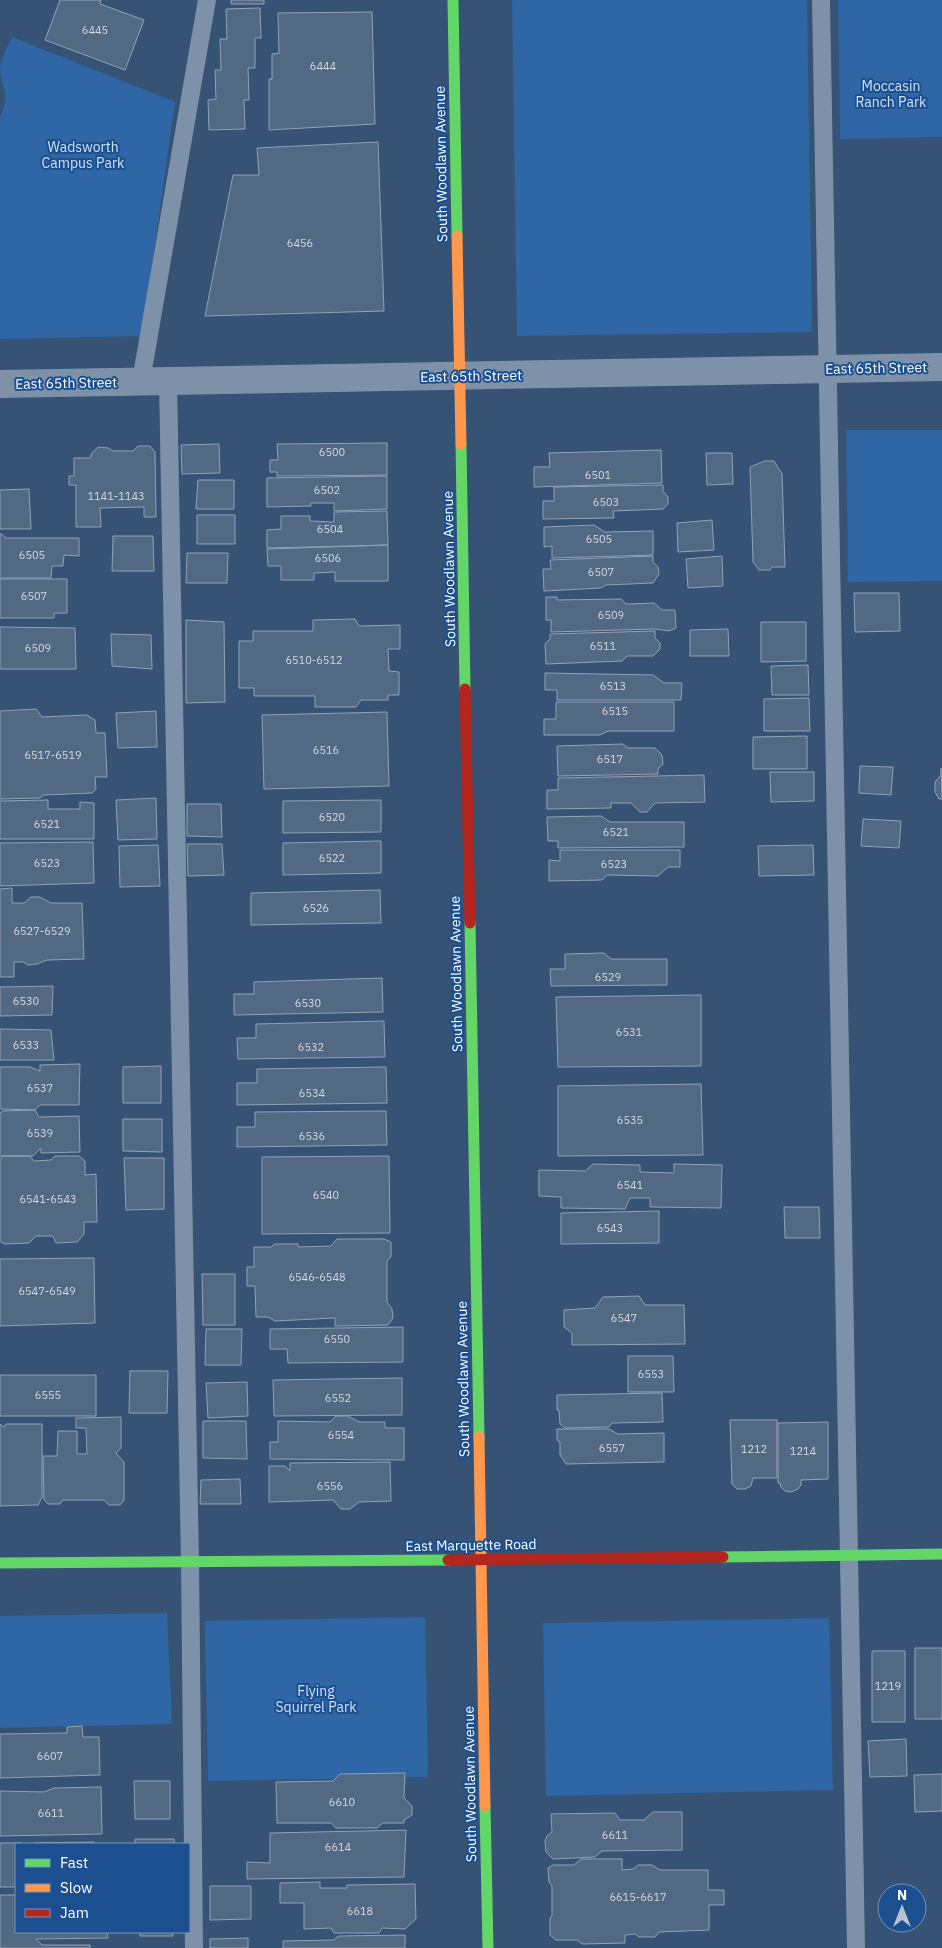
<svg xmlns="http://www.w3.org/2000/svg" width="942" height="1948" viewBox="0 0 942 1948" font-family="'IBM Plex Sans',sans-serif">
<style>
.green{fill:#2f66a5}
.building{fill:#526984;stroke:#92a2b6}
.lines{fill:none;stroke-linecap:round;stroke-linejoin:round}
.lane{stroke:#7d92a8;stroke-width:18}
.street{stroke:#7d92a8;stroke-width:28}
.fast{stroke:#63d668;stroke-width:11}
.slow{stroke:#ff974d;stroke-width:11}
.jam{stroke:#b3261e;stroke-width:11}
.labels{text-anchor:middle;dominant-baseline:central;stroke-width:4;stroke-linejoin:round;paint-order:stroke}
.number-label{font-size:11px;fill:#d4dae0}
.park-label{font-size:14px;fill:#cfe3fa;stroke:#1b4f8f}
.street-label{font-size:14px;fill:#fff;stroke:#1b4f8f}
</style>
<rect width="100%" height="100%" fill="#365274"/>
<!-- green -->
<path class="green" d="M512,0H807L812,332L517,336Z
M838,0H942V137L840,139Z
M12,37L175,102L142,336L0,339V117C12,93 0,86 0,67C2,57 8,46 12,37Z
M846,430H942V581L848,582Z
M167,1613L172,1724L0,1728V1616Z
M425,1617L428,1777L208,1781L205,1621Z
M829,1618L833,1790L546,1796L543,1623Z"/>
<!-- building -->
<path class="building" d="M60,0H101L100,4L144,20L125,70L45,40Z
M231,0H264V4H231Z
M260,8L261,38H255V68H248L249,100H244L245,129L209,130L208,100L216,99L215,70H221L220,39H227L226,9Z
M372,12L375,124L269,130V79H272V54L279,53L278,13Z
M378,142L384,311L205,316L233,175H259L257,148Z
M387,443V475L277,476V472H270V460H278L277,444Z
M219,444L220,473L182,474L181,445Z
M138,446H150L155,452L156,517H144V507L100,508L101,527H76V485H69V476H74V458H91V454L98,447L108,448L113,451H133Z
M661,450L662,483L534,487V467H550L549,453Z
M706,453H732L733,484L707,485Z
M765,461H774L782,474L785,567H772L770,570H759L753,562L750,467Z
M387,476V509L334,511V503H311V506L267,507V478Z
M198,480H234V509H196Z
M663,485V491L668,497V504L663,509L613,511L614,518L543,519V501H554V487Z
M29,489L31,529H0V490Z
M387,511L388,545L267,548V530L281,529V516H310V521L334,522V512Z
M197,515H235V544H197Z
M712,520L714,550L678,552L677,523Z
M594,525L605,532L653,531V555L552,558V546L544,547V527Z
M0,533L6,538H79V556L64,555L63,566H52L51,578H0Z
M113,536H153L154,571H112Z
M388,545V581H335V572L314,573V580H281V566H268L267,549Z
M187,553H228L227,583H186Z
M653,556V562L658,567L659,574L653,583L606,585L601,588L544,591L543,569H551L550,560Z
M722,556L723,586L688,588L686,559Z
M0,579H67V613H54V618H0Z
M854,593H899L900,631L855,632Z
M546,597H557V600L621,599L626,604L654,603L662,610H675L676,628L669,631L655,629L551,632V620H546Z
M355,619L359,626L400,625V649H388L389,671L399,672V695H388V700H361L356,707H315V696H254V688H239V641H253V631H313V620Z
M186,620L224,622L225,702L186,703Z
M761,622H806V661L761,662Z
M0,627L75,628L76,669H0Z
M728,629L729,656H690V630Z
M655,631V638L660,643V649L653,656H627L622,661L546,664L545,644L550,639V634Z
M111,634L151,635L152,669L112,666Z
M808,665L809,695H772L771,666Z
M545,673L653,675L664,683H682L681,700H557V690H545Z
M809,698L810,731H764V699Z
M556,702H674V731H608L600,735H544V719H556Z
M36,709L42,717L87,715L95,720L96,733H105L107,777H95L96,789L92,793L44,795L40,798L0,799V711Z
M156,711L157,747L118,748L116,713Z
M387,712L389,786L264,789L262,715Z
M807,736V769H753V737Z
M623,744L628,748H655L662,755L663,764L658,769V774L558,776L557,746Z
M860,766L893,767L891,795L859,793Z
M941,768L942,799H939L935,792V782L941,775Z
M770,772H814V801L771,802Z
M704,775L705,802L655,803L647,812H640L631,803H611V808L547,809V790H558V778Z
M156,798L157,839L118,840L116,800Z
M48,800V809H80V802L94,803V839H0V801Z
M381,800V832L283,833V801Z
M187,804H221L222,837L187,836Z
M601,816L610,822H684V847L558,848V841H548L547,817Z
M863,819L901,821L899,848L861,846Z
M381,841V873L283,875V843Z
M93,842L94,883L0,886V843Z
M187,844H222L224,875L188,876Z
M158,845L160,886L120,887L119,846Z
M813,845L814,875L759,876L758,846Z
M560,850H680V867H668L658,876L607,875L602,880L549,881V860L560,861Z
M12,888V903H24L31,897H40L51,903H82L84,959L47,960L37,964L27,965L24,962H14V977H0V889Z
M380,890L381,923L251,925V893Z
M604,953L611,959H667V985L551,986L550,969H565V954Z
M382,978L383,1012L234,1015V994H254V982Z
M53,986L52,1015L0,1016V987Z
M701,995V1066L558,1067L556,997Z
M384,1021L385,1057L238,1059L237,1038H256V1024Z
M0,1029L51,1030L54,1060H0Z
M80,1064L79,1105H40L35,1110L0,1109V1067H30L40,1071V1065Z
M161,1066V1103H123V1067Z
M386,1067L387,1103L237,1105V1083H257V1069Z
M701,1084L703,1155L558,1156V1086Z
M35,1110L39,1117L79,1116L80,1152L41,1153V1148L33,1156H0V1113L3,1111Z
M386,1111L387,1145L237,1147V1127H255V1112Z
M123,1119H162V1152L123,1151Z
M3,1156H30L34,1161L51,1160L55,1156H79L85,1161V1175L96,1174L97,1222H84V1234L77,1242L56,1243L53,1236H36L29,1243L4,1244L0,1241V1159Z
M389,1156L390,1233L262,1234V1157Z
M124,1158H164V1209L126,1210Z
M593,1164L640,1165V1172L674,1173V1164L722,1165L721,1208L650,1207V1198H630L625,1209L561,1208V1197L539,1196V1170L585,1171Z
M784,1207H819L820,1238H785Z
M659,1211V1243L561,1244V1213Z
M337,1239H384L391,1242V1257L387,1261V1302L392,1309L393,1318L388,1325L335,1326V1318L275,1321L268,1317H256L255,1286H247V1267H254V1247H271L275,1244H298V1247L331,1246Z
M94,1258L95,1323L0,1326V1259Z
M202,1274H235V1325H203Z
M639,1296L645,1305H684L685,1344L572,1345V1333L564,1327V1310L595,1308L603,1297Z
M403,1327V1362L288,1363L287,1349H270V1329Z
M206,1329H242L241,1365H205Z
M628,1356H673L674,1392H628Z
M130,1371H168L167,1413H129Z
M0,1375H96V1416H0Z
M402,1378V1415L274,1416L273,1380Z
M247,1382L248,1416L208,1418L206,1383Z
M662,1393L663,1422L612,1423L609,1427L565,1428L560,1424L559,1410H557V1395Z
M336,1416H348L359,1422H385V1428H404V1460L270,1459V1442H278V1421L330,1422Z
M121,1417V1448L116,1453L124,1462V1500L120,1505H109L104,1500H63L60,1504H48L44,1500L43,1456H57L58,1431H77V1454H87L86,1428H76V1418Z
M730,1420H777V1478H753L751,1486L745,1489H737L732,1484Z
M203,1421H246L247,1459L203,1458Z
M828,1422V1479L801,1480V1485L798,1489L791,1492L785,1491L781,1487L780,1483H778V1423Z
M0,1424L4,1427L6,1424H42V1497L38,1505L0,1506Z
M557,1429H609L618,1434L664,1433V1462L566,1464L560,1455V1442L557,1440Z
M390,1462L391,1501L359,1502L350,1509H341L333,1500L269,1502V1466H285L290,1471V1463Z
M240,1479L241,1504H200L201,1480Z
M915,1648H942V1719H915Z
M872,1651H905V1722H872Z
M82,1726L83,1737H99L100,1775L0,1778V1734L67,1733V1727Z
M906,1739L907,1776L870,1777L868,1741Z
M405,1773L404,1798L412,1806V1815L404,1820V1823H383L377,1828H336L331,1823H277L276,1782L333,1781L340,1774Z
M942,1774V1811L915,1812L914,1775Z
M134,1781H170V1819H135Z
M101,1787L102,1834L0,1836V1791L44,1792L54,1788Z
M653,1812H682V1850L602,1851L595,1857L553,1859L546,1852L545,1841L547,1836L552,1832L551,1814L615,1813L620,1820H644Z
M406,1830L404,1877L247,1879V1862L270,1863V1833Z
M135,1839H174V1844H135Z
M94,1842V1844H34V1843Z
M0,1843H22V1844H16V1887H0Z
M581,1859H622V1870L633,1869L638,1865H652L660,1870H708V1890H724V1905H709V1930L659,1932L655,1937H639L635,1934L625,1935V1943L582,1944L577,1940H556L550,1935V1919L552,1916V1886L549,1882L548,1868L553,1865H574Z
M320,1882V1888H347V1885L415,1884L416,1919L405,1929L382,1928L379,1933H334L331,1928L304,1929V1903H280V1883Z
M210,1886H251V1919L210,1920Z
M0,1895H16V1932H107L108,1938L36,1939L42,1945H90V1948H0Z
M140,1932H173V1936H140Z
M405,1935V1948H283V1941L333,1940L339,1936Z
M248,1938V1948H210V1939Z"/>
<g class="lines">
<!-- lane -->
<path class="lane" d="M821,0L856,1948
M141,381L207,0
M168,381L190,1562L194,1948"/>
<!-- street -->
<path class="street" d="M0,384L942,367"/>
<!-- fast -->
<path class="fast" d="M453,0L457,236
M461,444L465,689
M470,923L479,1437
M723,1557L942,1554
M0,1563L448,1560
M485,1806L488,1948"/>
<!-- slow -->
<path class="slow" d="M457,236L461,444
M479,1437L485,1806"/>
<!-- jam -->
<path class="jam" d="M465,689L470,923
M448,1560L723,1557"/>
</g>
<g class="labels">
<!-- number labels -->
<g class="number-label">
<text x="95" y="30">6445</text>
<text x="323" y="66">6444</text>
<text x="300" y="243">6456</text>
<text x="332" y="452">6500</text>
<text x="598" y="475">6501</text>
<text x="327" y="490">6502</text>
<text x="116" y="496">1141-1143</text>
<text x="606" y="502">6503</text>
<text x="330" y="529">6504</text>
<text x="599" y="539">6505</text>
<text x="32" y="555">6505</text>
<text x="328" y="558">6506</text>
<text x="601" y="572">6507</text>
<text x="34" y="596">6507</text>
<text x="611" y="615">6509</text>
<text x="603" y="646">6511</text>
<text x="38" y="648">6509</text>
<text x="314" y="660">6510-6512</text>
<text x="613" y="686">6513</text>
<text x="615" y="711">6515</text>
<text x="326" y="750">6516</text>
<text x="53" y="755">6517-6519</text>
<text x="610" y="759">6517</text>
<text x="332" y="817">6520</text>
<text x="47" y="824">6521</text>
<text x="616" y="832">6521</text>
<text x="332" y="858">6522</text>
<text x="47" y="863">6523</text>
<text x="614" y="864">6523</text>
<text x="316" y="908">6526</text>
<text x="42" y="931">6527-6529</text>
<text x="608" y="977">6529</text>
<text x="26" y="1001">6530</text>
<text x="308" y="1003">6530</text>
<text x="629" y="1032">6531</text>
<text x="26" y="1045">6533</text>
<text x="311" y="1047">6532</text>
<text x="40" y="1088">6537</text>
<text x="312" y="1093">6534</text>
<text x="630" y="1120">6535</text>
<text x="40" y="1133">6539</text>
<text x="312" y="1136">6536</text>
<text x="630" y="1185">6541</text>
<text x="326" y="1195">6540</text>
<text x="48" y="1199">6541-6543</text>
<text x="610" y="1228">6543</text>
<text x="317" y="1277">6546-6548</text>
<text x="47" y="1291">6547-6549</text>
<text x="624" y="1318">6547</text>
<text x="337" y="1339">6550</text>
<text x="651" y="1374">6553</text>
<text x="48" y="1395">6555</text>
<text x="338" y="1398">6552</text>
<text x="341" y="1435">6554</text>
<text x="612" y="1448">6557</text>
<text x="754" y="1449">1212</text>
<text x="803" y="1451">1214</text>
<text x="330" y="1486">6556</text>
<text x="888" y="1686">1219</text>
<text x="50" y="1756">6607</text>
<text x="342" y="1802">6610</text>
<text x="51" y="1813">6611</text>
<text x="615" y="1835">6611</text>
<text x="338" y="1847">6614</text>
<text x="638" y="1897">6615-6617</text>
<text x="360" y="1911">6618</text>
</g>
<!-- park labels -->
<g class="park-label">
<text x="891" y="86">Moccasin<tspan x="891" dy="16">Ranch Park</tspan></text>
<text x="83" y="147">Wadsworth<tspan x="83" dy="16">Campus Park</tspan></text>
<text x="316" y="1691">Flying<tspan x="316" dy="16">Squirrel Park</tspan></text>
</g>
<!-- street labels -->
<g class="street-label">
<text transform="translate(441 164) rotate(-91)">South Woodlawn Avenue</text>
<text transform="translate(876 368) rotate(-1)">East 65th Street</text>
<text transform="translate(471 376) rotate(-1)">East 65th Street</text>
<text transform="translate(66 383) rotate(-1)">East 65th Street</text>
<text transform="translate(449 569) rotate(-91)">South Woodlawn Avenue</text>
<text transform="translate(456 974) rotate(-91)">South Woodlawn Avenue</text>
<text transform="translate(463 1379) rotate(-91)">South Woodlawn Avenue</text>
<text transform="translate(471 1545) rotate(-1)">East Marquette Road</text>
<text transform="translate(470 1784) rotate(-91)">South Woodlawn Avenue</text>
</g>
</g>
<!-- legend -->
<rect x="15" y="1843" width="175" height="90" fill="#1b4f8f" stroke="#7695bc"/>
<rect x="25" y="1859" width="25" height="8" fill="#63d668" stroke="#7695bc"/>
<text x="60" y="1868" font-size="15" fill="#ffffff">Fast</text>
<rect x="25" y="1884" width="25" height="8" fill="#ff974d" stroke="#7695bc"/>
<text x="60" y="1893" font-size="15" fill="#ffffff">Slow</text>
<rect x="25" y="1909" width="25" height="8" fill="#b3261e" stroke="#7695bc"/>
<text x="60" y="1918" font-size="15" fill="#ffffff">Jam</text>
<!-- north arrow -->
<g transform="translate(902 1908)"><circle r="24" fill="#1b4f8f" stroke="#7695bc"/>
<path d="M0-4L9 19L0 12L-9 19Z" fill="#b9c2ce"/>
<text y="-8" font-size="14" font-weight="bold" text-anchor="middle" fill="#ffffff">N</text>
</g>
</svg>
